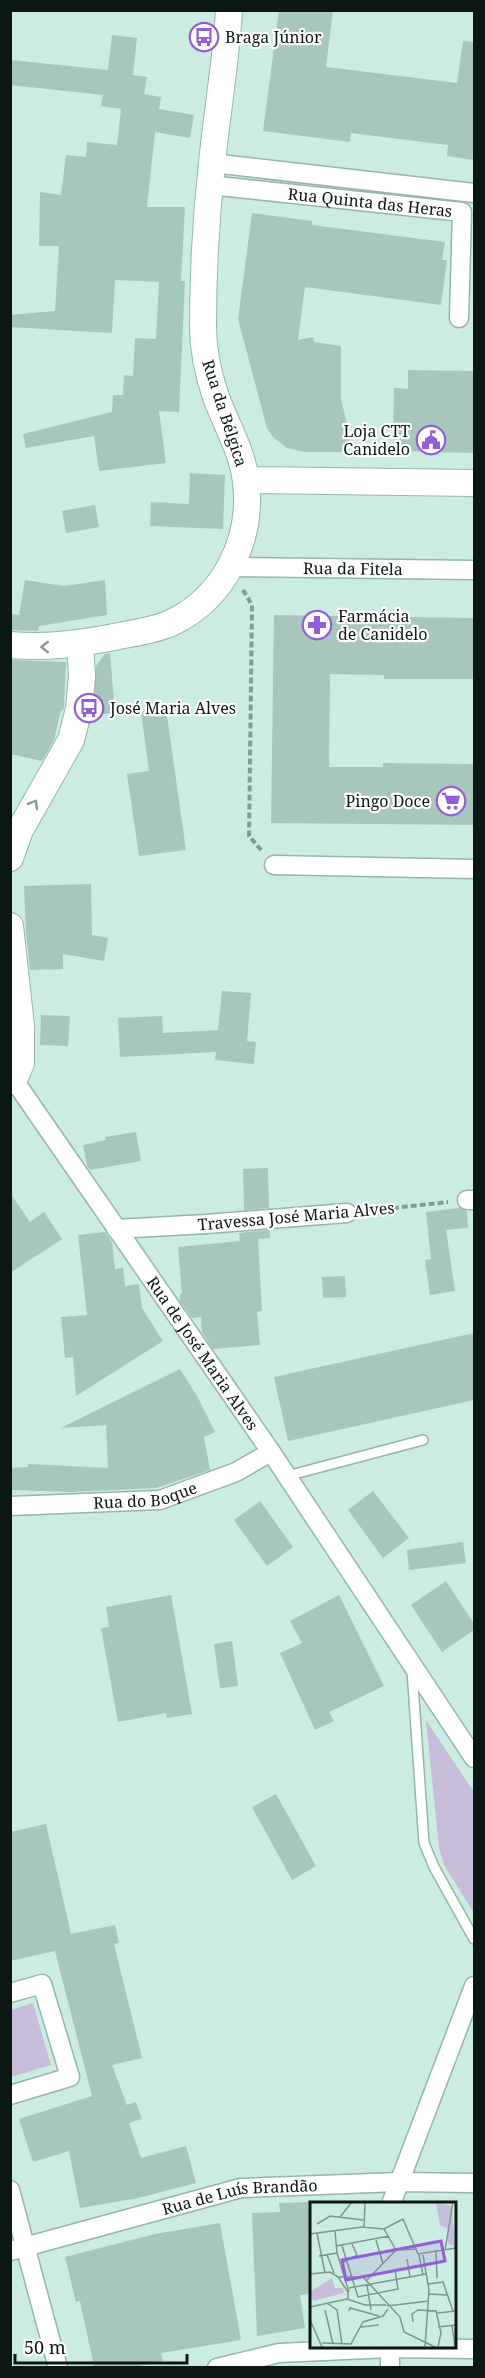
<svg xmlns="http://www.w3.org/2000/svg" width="485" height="2378" viewBox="0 0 485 2378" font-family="'Noto Serif',serif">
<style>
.green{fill:#c7bddb}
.building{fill:#a7c6bc}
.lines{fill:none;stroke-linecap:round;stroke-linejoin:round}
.lane-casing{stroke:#96b6ac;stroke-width:12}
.street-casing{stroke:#96b6ac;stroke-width:21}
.secondary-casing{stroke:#96b6ac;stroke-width:28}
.path{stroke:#839c94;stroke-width:4;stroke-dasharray:6 3;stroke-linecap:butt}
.lane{stroke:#fff;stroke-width:9}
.street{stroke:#fff;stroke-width:18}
.secondary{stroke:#fff;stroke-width:26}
.oneway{stroke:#919795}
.labels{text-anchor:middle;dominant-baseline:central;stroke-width:4.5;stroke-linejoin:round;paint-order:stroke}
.poi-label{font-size:16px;fill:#0b1713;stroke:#fff;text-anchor:start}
.street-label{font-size:16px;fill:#0b1713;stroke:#fff}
.inset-road{fill:none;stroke:#7e978f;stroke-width:1.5}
.view{fill:#935fd8;fill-opacity:0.15;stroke:#935fd8;stroke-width:3}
.inset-edge{fill:none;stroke:#0b1713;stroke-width:3}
</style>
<rect width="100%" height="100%" fill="#cbece1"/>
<!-- green -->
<path class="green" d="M426,1720L474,1792V1913L444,1865L439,1848Z
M33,2003L51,2065L11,2077V2010Z"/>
<!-- building -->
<path class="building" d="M279,10H333L326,67L457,83L463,41L474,42V160L447,156L448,145L351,133L350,142L263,131Z
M112,35L137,38L133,75L147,77L144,94L161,97L159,109L194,115L190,138L155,132L147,207H185L181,281H185L179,412L159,411L166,463L99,471L94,436L26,448L23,434L112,412L113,395H123L124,375L133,376L135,338L156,339L159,282L115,280L112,333L10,327V315L55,311L59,246H39L40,192L61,195L66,155L86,157L87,142L117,145L121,109L101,106L103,95L10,85V60L108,70Z
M252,213L312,221V225L445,242L442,260H447L441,305L305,287L298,340L313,337L314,342L341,346V399L351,442H345L348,452H305L287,448L273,437L267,428L238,319Z
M408,370L474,371V453L393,451L394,388L408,389Z
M190,473L225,475L223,529L150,526L151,502L189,504Z
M95,505L99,527L66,533L62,511Z
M25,580L64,586L105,580L107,615L39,626L38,631L10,630V614L19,615Z
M274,615L474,618V679H384V675L330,674L329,767H383V763L474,764V825L271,823Z
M110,653L115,713L93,715L96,666L105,654Z
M10,660L66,662L64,706L63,711L61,710L54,740L42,761L10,754Z
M166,709L186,850L139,856L127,774L149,771L141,712Z
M91,884L92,935L108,938L104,961L63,954V969L30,970L26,932L24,886Z
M222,991L251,993L247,1041L256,1042L254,1064L215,1060L216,1052L120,1057L118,1018L162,1016L163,1033L218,1030Z
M41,1015L70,1016L68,1046L40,1045Z
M136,1132L141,1161L90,1170L87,1166L83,1145L106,1140L105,1137Z
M268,1168L269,1208L244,1210L243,1169Z
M10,1193L30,1222L44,1212L62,1239L10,1273Z
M460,1208L467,1211L468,1228L446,1230L455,1291L430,1295L425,1260L431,1259L426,1212Z
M270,1230V1238L258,1239L262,1311L257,1312L260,1345L213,1349L202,1332L201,1317L192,1318L180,1301V1294H182L178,1247L240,1241L239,1233Z
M105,1232L112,1242L115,1269L123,1268L125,1286L139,1284L142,1308L163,1341L76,1396L73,1357L65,1358L61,1317L87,1315L78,1235Z
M345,1276L346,1297L323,1298L322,1277Z
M474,1333V1400L288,1441L274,1377Z
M180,1369L197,1396L215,1432L204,1437L210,1470L156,1488L70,1492L10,1490V1468L28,1467V1464L108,1468L106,1425L61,1428Z
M373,1491L409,1538L383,1558L348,1510Z
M260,1501L293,1547L267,1566L234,1520Z
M463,1542L466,1563L409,1570L407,1550Z
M446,1581L474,1624V1630L442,1652L411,1605Z
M171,1595L192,1714L167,1718L166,1713L118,1722L101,1628L109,1627L106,1607Z
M339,1595L384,1686L329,1712L334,1721L315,1730L280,1653L302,1643L290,1621Z
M232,1641L238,1686L220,1688L214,1644Z
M276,1794L316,1866L292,1880L252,1807Z
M46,1824L71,1934L115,1925L119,1943L114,1944L142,2058L112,2065L127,2105L136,2102L142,2119L129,2123L141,2158L186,2146L196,2183L138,2198L80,2208L69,2151L33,2162L19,2119L92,2096L55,1951L10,1961V1832Z
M311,2202V2294L300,2295L305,2328L257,2336L252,2213L280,2212L279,2203Z
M220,2223L241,2340L161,2353L163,2361L135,2367H94L80,2301L76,2302L65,2257L155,2234Z"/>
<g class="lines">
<!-- lane casing -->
<g class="lane-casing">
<path id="lane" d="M287,1476L423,1440
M412,1670L424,1843L434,1867L474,1939"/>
</g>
<!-- street casing -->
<g class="street-casing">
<g id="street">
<path d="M212,163L474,193"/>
<path id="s1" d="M209,185L462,212L459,318"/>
<path id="s2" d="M230,567L474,570"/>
<path d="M274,865L474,869"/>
<path id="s3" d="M14,1080L271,1452L474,1758"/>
<path d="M467,1200H474"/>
<path d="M116,1229L206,1224L347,1213"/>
<path id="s4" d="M10,1506L160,1500L236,1472L271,1452"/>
<path d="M10,1993L42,1984L70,2077L10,2095"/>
<path d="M10,2190L58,2368"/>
<path d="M391,2204L474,1986"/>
<path id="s5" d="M10,2251L241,2188L398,2182L474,2183"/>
<path d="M217,2368L279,2353L390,2348L474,2349"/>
<path d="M390,2368V2346"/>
</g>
</g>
<!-- secondary casing -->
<g class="secondary-casing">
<path id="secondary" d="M246,480L474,483
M10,645C46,648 78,644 114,637C131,633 154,631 171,623C224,598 253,540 246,482C243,452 226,425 216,397C208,374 203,350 203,326C203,272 206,217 212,163C217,112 226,62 229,10
M10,858L20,830L71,740L79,709L82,676L80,644
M10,926L21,1026V1063L14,1080L10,1081"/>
</g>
<!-- path -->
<path class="path" d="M243,590L252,605L249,836L262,851
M366,1211L448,1202"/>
<!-- lane -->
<use href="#lane" class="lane"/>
<!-- street -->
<use href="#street" class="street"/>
<!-- secondary -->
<use href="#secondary" class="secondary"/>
</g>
<!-- one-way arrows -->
<defs><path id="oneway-chevron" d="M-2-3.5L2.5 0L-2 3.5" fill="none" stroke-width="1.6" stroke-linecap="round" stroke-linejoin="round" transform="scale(1.5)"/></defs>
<g class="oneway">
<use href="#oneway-chevron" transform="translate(45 647) rotate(-180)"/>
<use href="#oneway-chevron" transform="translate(34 804) rotate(-60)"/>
</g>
<!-- icons -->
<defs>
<g id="bus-ring" transform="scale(1.5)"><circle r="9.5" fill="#fff" stroke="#935fd8" stroke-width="1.5"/><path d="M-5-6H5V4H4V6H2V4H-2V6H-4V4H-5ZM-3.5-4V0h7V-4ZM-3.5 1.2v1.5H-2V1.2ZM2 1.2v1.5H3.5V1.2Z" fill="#935fd8"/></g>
<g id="civic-ring" transform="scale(1.5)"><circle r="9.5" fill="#fff" stroke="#935fd8" stroke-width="1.5"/><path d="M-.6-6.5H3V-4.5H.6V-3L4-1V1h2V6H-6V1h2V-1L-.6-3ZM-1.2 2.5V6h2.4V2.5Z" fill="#935fd8"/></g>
<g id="pharmacy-ring" transform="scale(1.5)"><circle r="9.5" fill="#fff" stroke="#935fd8" stroke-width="1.5"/><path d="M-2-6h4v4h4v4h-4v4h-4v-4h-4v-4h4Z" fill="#935fd8"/></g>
<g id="supermarket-ring" transform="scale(1.5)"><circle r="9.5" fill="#fff" stroke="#935fd8" stroke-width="1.5"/><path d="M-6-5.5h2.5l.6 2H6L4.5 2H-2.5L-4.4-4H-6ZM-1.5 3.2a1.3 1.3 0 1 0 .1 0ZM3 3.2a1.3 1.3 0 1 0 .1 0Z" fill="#935fd8"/></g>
</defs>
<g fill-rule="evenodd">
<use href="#bus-ring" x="204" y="37"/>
<use href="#civic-ring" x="431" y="440"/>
<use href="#pharmacy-ring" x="317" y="625"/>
<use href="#bus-ring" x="89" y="708"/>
<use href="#supermarket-ring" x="451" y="801"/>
</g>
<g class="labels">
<!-- poi labels -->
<g class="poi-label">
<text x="225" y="37">Braga Júnior</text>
<text x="410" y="431" text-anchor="end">Loja CTT<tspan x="410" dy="18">Canidelo</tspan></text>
<text x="338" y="616">Farmácia<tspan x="338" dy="18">de Canidelo</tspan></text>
<text x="110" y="708">José Maria Alves</text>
<text x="430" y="801" text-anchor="end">Pingo Doce</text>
</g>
<!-- street labels -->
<g class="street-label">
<text stroke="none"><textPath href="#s1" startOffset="162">Rua Quinta das Heras</textPath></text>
<text transform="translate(225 413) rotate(72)">Rua da Bélgica</text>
<text stroke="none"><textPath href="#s2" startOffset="123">Rua da Fitela</textPath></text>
<text transform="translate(296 1216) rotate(-5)">Travessa José Maria Alves</text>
<text stroke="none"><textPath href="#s3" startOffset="332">Rua de José Maria Alves</textPath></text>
<text stroke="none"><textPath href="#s4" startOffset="136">Rua do Boque</textPath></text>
<text stroke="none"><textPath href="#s5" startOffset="237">Rua de Luís Brandão</textPath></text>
</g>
</g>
<!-- overview -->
<g transform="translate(310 2202)">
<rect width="146" height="146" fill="#cbece1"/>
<path d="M126,1L142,4L145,45L138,41V27L130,23ZM22,76L25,86H33L34,91L3,99L0,90Z" fill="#c7bddb"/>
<path class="inset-road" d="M30,15L42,0M93,17L108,52L146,46M7,22L20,14L53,18M54,25L55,0M74,27L86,48M25,29L27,51L39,90M7,31L15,71M0,32L52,25L74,27L93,17M66,38L73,62M26,44L79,34M32,44L48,95L88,87L85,68M135,48L143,0M126,49L127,76M17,53L24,71M109,53L113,73M113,53L119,88L115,145M9,54L27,51M97,57L100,75M32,61L47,53L42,42M0,72L20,70L28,75H53L90,115L94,130L125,145M28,75L38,90V97M57,78L86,48L105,47M118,82L133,80L143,109M57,83L61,108M39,86L116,72M119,92L137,93M17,101L27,108L32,142M77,104L119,99M0,105L37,97L55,103H76M15,108L23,142M39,109L40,106L69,114M127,111L146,109M0,118L12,145M103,120L102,112L108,108L126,109L131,131L128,145M142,123L145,145M51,125L69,123M128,125L146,123M12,141L41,142L53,120L73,114L78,107"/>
<path class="view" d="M131,39L135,59L36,78L32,58Z"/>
<rect width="146" height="146" class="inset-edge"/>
</g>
<!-- border -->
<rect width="485" height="2378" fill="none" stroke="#0b1713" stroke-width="24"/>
<!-- scale -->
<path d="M15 2354v9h172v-9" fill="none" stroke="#0b1713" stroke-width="3"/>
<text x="24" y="2354" font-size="18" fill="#0b1713" stroke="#ffffff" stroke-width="4.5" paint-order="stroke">50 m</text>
</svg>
